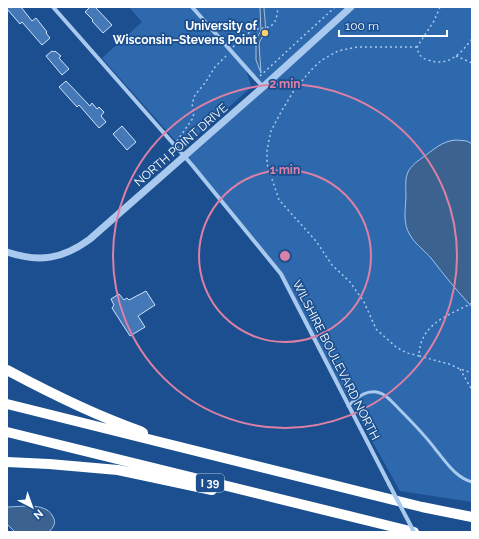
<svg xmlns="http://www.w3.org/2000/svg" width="479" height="539" viewBox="0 0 479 539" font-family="Raleway,sans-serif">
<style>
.green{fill:#2e69ad}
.water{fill:#3c6290;stroke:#9cc4f0}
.building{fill:#4478b7;stroke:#cfe3fa}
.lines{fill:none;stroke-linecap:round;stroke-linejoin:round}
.path{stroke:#a9c9ee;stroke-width:1.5;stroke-dasharray:2 3;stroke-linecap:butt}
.service{stroke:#a9c9ee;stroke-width:3}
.minor{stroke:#a9c9ee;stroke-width:4}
.tertiary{stroke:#a9c9ee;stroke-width:7}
.motorway{stroke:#fff;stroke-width:10}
.minor-bridge{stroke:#a9c9ee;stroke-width:4}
.ring{fill:none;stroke:#dd80a5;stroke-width:2}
.poi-dot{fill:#ffd166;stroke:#1b4f8f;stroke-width:1.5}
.labels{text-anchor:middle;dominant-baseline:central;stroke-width:3.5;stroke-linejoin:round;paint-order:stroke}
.shield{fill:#1b4f8f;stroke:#bbcadd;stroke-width:1}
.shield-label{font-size:11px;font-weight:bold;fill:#fff}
.poi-label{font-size:12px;font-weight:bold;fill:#fff;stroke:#1b4f8f;text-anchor:end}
.street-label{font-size:12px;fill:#fff;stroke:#1b4f8f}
.centre{fill:#dd80a5;stroke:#1b4f8f;stroke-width:2}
.ring-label{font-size:12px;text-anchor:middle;font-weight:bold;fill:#dd80a5;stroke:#1b4f8f;stroke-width:3.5;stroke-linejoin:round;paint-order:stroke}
</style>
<rect width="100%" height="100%" fill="#1b4f8f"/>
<!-- green -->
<path class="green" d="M129,7H189L246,71L251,85L248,90L186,145H181L173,138L102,58L142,22Z
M192,7H472V502L400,491L311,332L281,274L185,157L263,87Z"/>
<!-- water -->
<path class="water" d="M260,7H264C264,15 267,27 264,34C262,38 260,40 259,44L261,73L256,60V39L261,31Z
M456,140L467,141L472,144V307C457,291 444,275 431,258C425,251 415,244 410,235C402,223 406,207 406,194C405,175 406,169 422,158C433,150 442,141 456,140Z
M7,507C20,507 44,502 52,515C57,523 54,526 49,532H15L7,524Z"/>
<!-- building -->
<path class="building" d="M7,7H21L32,21L36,18L47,32L46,33L50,38L42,45L22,22L20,24L7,9Z
M90,7H95L112,25L103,33L92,21L93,20L85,12Z
M52,51L54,52L55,51L61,56L59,58L69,69L62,75L46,56Z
M66,81L90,106L92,103L97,109L99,107L104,112L101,116L106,122L99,128L79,105L77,107L59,87Z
M122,126L136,142L127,150L113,134Z
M146,291L155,305L138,316L145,327L130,336L112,308L114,305L111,299L119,294L124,300L127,298L129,300Z"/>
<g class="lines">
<!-- path -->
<path class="path" d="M440,7L434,21L417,47C418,54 421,58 428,60C449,67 460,54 472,39
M233,47C239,42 246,34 252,31C256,28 260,29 264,28C276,27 277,17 278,7
M417,47H357L338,51L322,60L313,68L306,76L293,92L281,112L271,131L267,150V164L279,200L316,241L332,265L350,282L364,302L376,329L396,347L407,353L419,356
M456,56L472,63
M260,76L335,7
M177,141L193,118L194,112L192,104L195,95L205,83L215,67L227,55
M472,303C448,316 420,323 419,356L449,364L460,369L472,373
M460,369L472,390"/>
<!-- service -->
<path class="service" d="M348,406C357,398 367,388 380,393C386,394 395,405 399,409C412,422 425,435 436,450C446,462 456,478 472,482"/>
<!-- minor -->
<path class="minor" d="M53,7L192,165L281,274L389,484
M192,7L263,87"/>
<!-- tertiary -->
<path class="tertiary" d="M7,252C39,263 63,259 90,239L263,87L351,7"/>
<!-- motorway -->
<path class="motorway" d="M7,370C50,393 94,415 140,431L143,433
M7,404L422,507L472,517
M7,432L414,532
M7,462L49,464L118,470L212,490"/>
<!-- minor-bridge -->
<path class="minor-bridge" d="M389,484L414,532"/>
</g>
<!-- distance rings -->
<g class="ring">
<circle cx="285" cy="256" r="86"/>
<circle cx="285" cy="256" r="172"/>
</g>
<!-- markers -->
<circle class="poi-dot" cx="265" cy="33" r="4"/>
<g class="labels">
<!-- shield labels -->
<rect class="shield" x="196" y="474" width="28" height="18" rx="3"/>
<g class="shield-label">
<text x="210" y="483">I 39</text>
</g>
<!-- poi labels -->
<g class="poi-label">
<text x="257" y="26">University of<tspan x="257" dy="14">Wisconsin–Stevens Point</tspan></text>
</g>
<!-- street labels -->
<g class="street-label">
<text transform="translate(181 145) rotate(-41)">NORTH POINT DRIVE</text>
<text transform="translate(336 360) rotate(63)">WILSHIRE BOULEVARD NORTH</text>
</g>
</g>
<circle cx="285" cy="256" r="6" class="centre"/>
<g class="ring-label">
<text x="285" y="88">2 min</text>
<text x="285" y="174">1 min</text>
</g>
<!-- border -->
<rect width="479" height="539" fill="none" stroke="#ffffff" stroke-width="16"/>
<!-- north arrow -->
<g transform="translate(32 507) rotate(139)" stroke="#1b4f8f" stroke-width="3" paint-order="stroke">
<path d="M0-3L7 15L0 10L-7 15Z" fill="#ffffff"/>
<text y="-6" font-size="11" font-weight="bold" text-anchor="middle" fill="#ffffff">N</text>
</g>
<!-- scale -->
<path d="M339 30v6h108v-6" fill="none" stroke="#ffffff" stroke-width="2"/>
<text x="345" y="30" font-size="12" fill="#ffffff" stroke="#1b4f8f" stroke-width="3" paint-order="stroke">100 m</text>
</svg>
